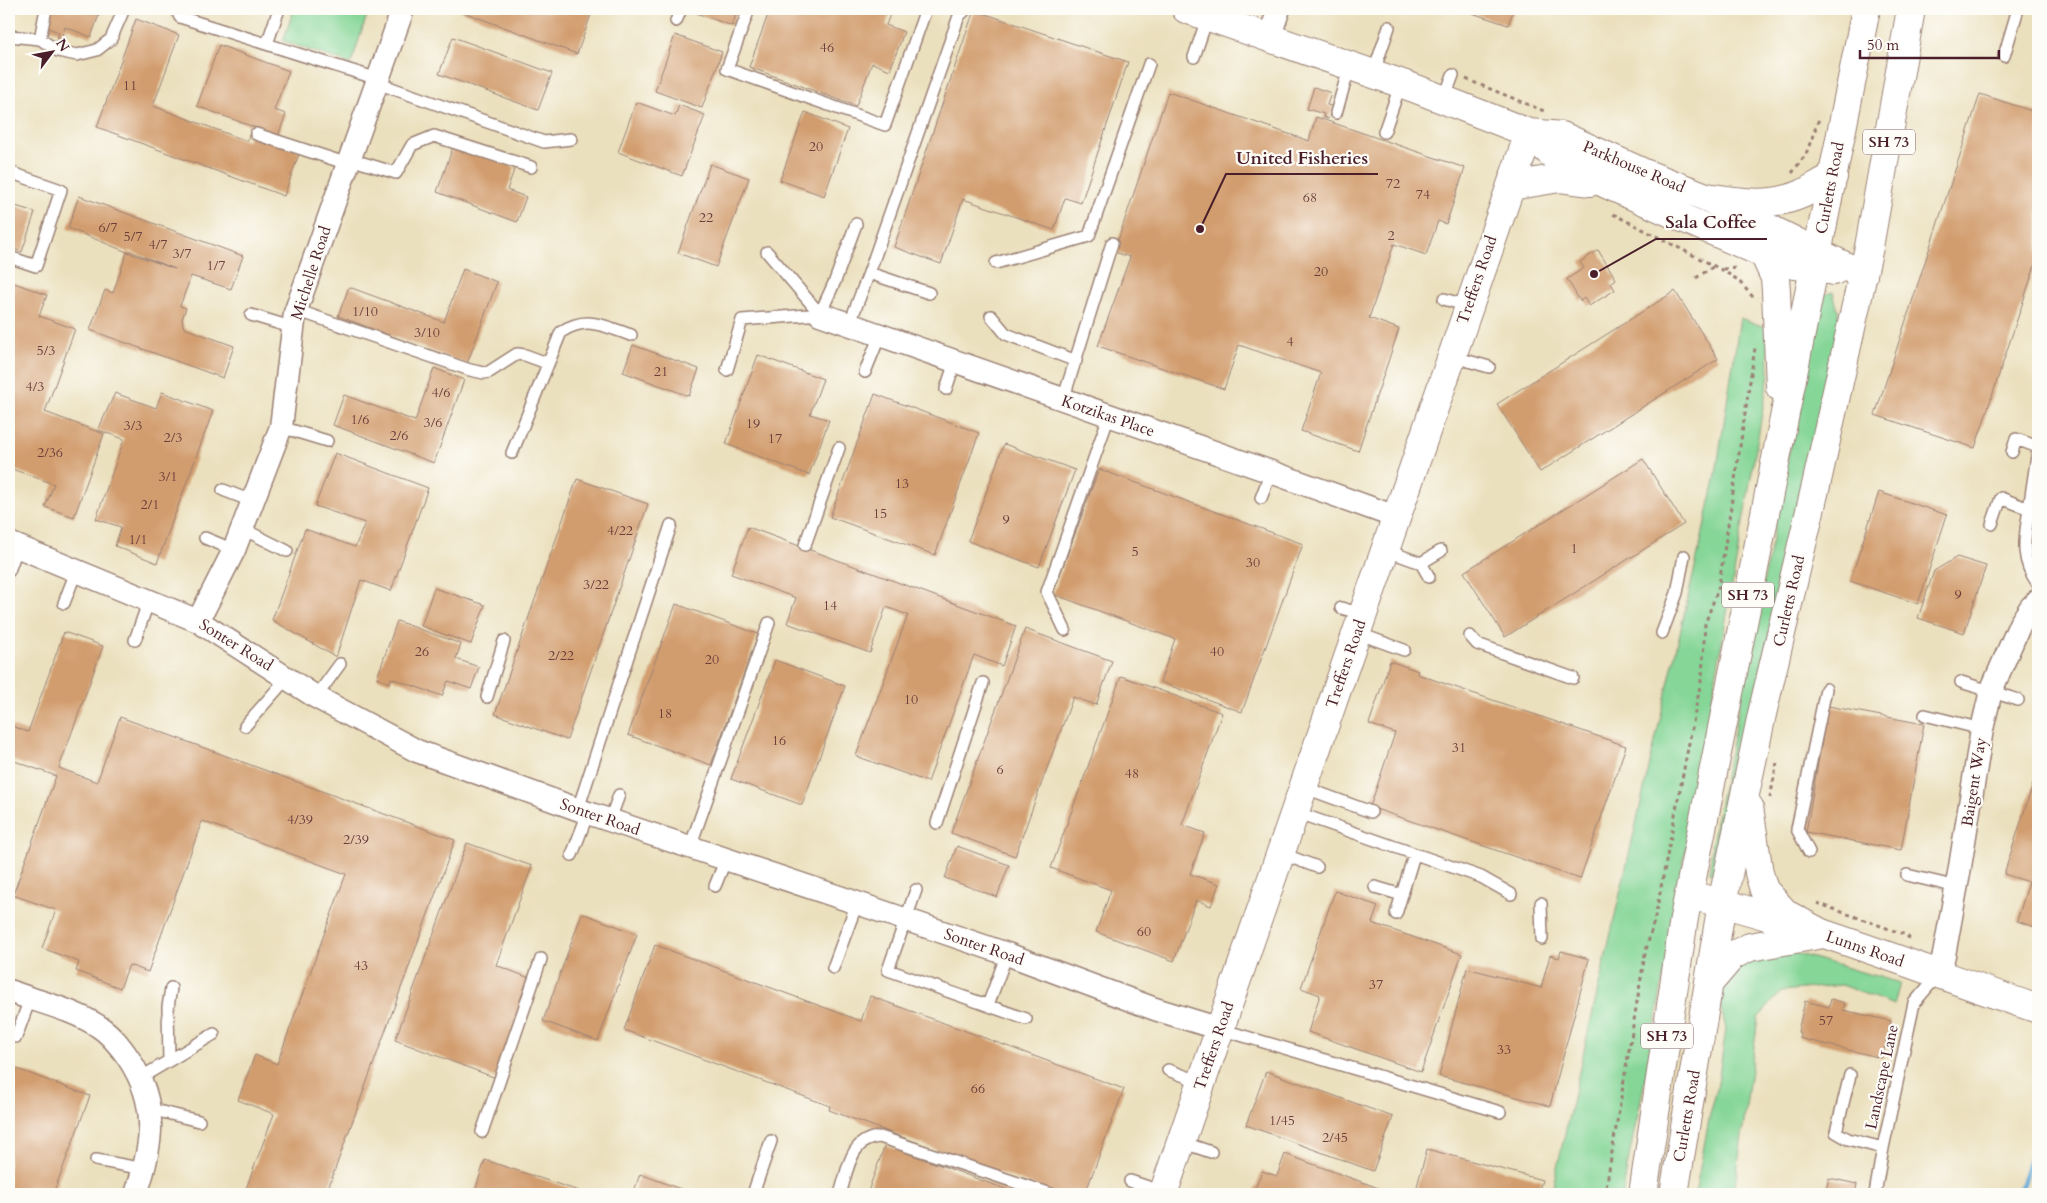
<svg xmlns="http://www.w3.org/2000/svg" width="2047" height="1203" viewBox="0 0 2047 1203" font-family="Cardo,serif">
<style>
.green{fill:#85d697;stroke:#687a61}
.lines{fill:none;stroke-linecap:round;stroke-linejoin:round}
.stream{stroke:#60a7d7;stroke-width:5.5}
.building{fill:#d29d6e}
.service-casing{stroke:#9a8074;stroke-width:14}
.minor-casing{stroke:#9a8074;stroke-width:25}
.tertiary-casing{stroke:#9a8074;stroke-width:30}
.trunk-casing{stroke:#9a8074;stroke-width:30}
.path{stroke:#9a8074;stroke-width:3;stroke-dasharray:4 4;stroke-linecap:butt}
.service{stroke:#fff;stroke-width:11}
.minor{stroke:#fff;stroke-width:22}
.tertiary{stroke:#fff;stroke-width:28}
.trunk{stroke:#fff;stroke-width:28}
.labels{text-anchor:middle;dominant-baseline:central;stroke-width:4.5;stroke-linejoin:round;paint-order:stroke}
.number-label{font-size:14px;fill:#6c3e3c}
.shield{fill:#fdfcf7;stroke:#806168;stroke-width:1}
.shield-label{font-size:15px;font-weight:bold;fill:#4a1f2b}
.street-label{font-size:16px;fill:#4a1f2b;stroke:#fdfcf7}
.leader{fill:none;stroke:#4a1f2b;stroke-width:2}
.callout-dot{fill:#4a1f2b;stroke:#fdfcf7;stroke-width:2}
.callout-label{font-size:18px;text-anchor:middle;font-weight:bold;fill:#4a1f2b;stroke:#fdfcf7;stroke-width:4.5;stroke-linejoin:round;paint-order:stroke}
</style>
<rect width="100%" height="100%" fill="#fdfcf7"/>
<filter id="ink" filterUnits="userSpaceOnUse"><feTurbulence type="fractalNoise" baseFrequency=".02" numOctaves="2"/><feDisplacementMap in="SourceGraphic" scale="10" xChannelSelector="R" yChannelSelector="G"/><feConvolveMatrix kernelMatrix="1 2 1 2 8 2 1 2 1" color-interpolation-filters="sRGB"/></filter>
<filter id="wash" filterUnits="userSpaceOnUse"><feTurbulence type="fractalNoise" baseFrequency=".0096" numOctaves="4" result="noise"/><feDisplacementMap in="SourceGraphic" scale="20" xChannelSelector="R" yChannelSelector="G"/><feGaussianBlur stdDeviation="1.12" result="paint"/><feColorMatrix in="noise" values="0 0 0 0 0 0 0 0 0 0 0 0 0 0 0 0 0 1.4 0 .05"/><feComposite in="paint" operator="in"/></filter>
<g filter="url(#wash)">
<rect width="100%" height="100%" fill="#ebe0bd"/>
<!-- green -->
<path class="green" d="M294,9H369L351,64L283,41Z
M1833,292L1838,311L1839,329L1715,874L1710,873L1712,843L1820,296Z
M1740,318L1768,328L1769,374L1647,1070L1627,1167L1623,1194H1551L1715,480Z
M1785,950L1900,983L1894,1005L1841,985L1782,991L1758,1018L1734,1194H1695L1710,1114L1717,1089L1726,1029L1720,1004L1724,984L1738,961Z"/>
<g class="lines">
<!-- stream -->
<path class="stream" d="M2019,1194L2038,1136"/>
</g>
<g id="blocks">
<!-- building -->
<path class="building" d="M51,9H101L91,37L65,27L61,39L57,38L59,32L45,27Z
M461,9H538L548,12L549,9H593L577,54L460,11Z
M692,9H738L732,26L691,11Z
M770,9H892L886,25L904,32L890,70L872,63L856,106L749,67Z
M1460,9H1514L1508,25Z
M974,10L1128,62L1081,203L1065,198L1054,230L963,199L941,264L894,247Z
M136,19L179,35L153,106L247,141L250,132L300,151L284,196L97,127Z
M675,35L722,52L702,108L655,91Z
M453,37L552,73L538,110L439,74Z
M219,45L289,71L274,110L286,114L278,136L197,106Z
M1314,87L1331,93L1327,105L1334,107L1328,119L1323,117L1324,114L1307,109Z
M1168,92L1309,141L1316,117L1465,168L1446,224L1438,221L1426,255L1394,244L1369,318L1399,329L1358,451L1301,431L1321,373L1239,345L1224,389L1098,346L1130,257L1114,252Z
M1980,94L2038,113V256L1975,448L1875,415Z
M636,102L675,116L679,105L705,115L682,176L618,152Z
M805,112L848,129L824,196L780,180Z
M454,144L515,167L507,190L526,197L517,222L437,192Z
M710,164L749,178L716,267L678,253Z
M79,196L243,256L231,289L191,276L180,306L186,308L182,319L184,328L234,346L223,378L90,330L105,290L113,293L127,252L175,269L130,251L127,252L68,228Z
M9,204L35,212L22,252L9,248Z
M1598,250L1616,279L1611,283L1615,290L1589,306L1584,298L1580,301L1567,279L1584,268L1580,262Z
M463,269L497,282L467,364L338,316L349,287L444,322Z
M9,281L47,295L39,316L75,329L45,412L104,434L74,517L45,507L54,484L9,468Z
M1675,291L1718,359L1540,472L1497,404Z
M633,345L699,369L689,396L623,372Z
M758,355L823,379L810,414L829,420L809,475L726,444Z
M434,368L464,380L434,463L333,425L344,395L415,421Z
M162,392L213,411L157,563L115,546L121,527L96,519L124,439L98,430L115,393L156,408Z
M875,394L979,433L935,555L830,517Z
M1004,444L1075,470L1039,567L968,541Z
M335,453L428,488L391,591L361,580L336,657L272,620L305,529L355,547L365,523L315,506Z
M1643,459L1684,524L1505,637L1464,572Z
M1099,469L1303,544L1242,712L1160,682L1175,639L1053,594Z
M577,479L648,504L567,740L495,714Z
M1879,492L1947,515L1918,604L1850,581Z
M748,527L1016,626L1002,666L974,655L928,782L856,756L908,615L886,607L870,653L787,623L796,598L731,574Z
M1957,557L1986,566L1964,633L1918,618L1934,571Z
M434,588L485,605L471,644L421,626Z
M676,604L758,634L711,765L628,735Z
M397,621L461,644L456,659L479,667L471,689L448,681L442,696L391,678L390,683L377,678Z
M1025,629L1112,661L1096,705L1073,697L1015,856L951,833Z
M64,632L103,646L59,768L97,782L120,717L455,840L326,1194H244L274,1114L238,1100L255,1055L277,1064L346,874L202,821L148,972L129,965L120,988L76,971L79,962L42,948L56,910L13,895L56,776L9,759V725L28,732Z
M775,660L845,686L802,805L731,779Z
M1390,661L1418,671L1417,674L1626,746L1580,879L1370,807L1395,733L1369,724Z
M1121,676L1222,713L1182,825L1205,833L1190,874L1219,884L1211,906L1196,900L1174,961L1096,932L1111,890L1051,868Z
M1828,706L1924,724L1901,850L1806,832Z
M2038,769V928L2017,921L2029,882L2004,874Z
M467,843L532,866L496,965L532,979L496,1078L395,1040Z
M957,846L1009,865L997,897L945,878Z
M1335,891L1378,906L1372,923L1462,954L1421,1072L1308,1032L1320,995L1301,988Z
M582,913L637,934L598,1041L543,1021Z
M655,945L861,1021L870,996L1124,1089L1085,1194H1057L829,1110L830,1106L624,1030Z
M1561,951L1589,959L1550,1106L1439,1076L1467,968L1541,988L1550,955L1559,958Z
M1831,999L1845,1003L1843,1010L1891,1021L1882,1058L1799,1038L1800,1033L1798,1032L1805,1001L1829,1007Z
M9,1066L90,1096L53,1194H9Z
M1266,1071L1393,1117L1373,1171L1246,1125Z
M885,1145L1019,1194H867Z
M1427,1149L1542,1180L1538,1194H1415Z
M1285,1154L1395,1194H1253L1262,1171L1277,1176Z
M485,1160L588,1194H474Z
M640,1174L694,1194H633Z
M1829,1178L1857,1184L1855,1194H1825Z"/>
</g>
</g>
<g filter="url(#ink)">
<use href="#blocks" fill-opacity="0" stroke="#9a8074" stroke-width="1"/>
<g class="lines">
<!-- service casing -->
<g class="service-casing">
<path id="service" d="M46,9L40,39L58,51L77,55L97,50L111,39L124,9
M176,9L180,17L378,79
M749,9L727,69L885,125L926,9
M676,21L681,9
M9,36L40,39
M267,44L279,9
M2004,56L2018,9
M1194,57L1208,16
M1373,74L1389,27
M377,83L544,142L571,139
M1444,99L1453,75
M1336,113L1350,65
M1384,132L1401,83
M256,134L348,164
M350,159L396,173L412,145L434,136L531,167
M9,172L61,190L36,266L9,257
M767,252L820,314
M996,263L1089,236L1149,64
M869,273L929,293
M1444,299L1468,306
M296,310L470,370L484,373L489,372L517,354L525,355L547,363
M820,314L835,281L856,224
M251,315L294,328
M991,316L1006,334L1076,361
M849,325L869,273L959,16L966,9
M1451,356L1489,367
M727,370L742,320L820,314
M865,372L880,335
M946,389L955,362
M1063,400L1112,243
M281,427L327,441
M2012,452L2016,439L2038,447
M512,453L561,332C587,315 604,326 631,335
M223,490L254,502
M1261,498L1271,472
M2029,509L2038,449
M1992,524L2001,498L2029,509C2025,538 2019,558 2038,584
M243,529L287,551
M205,538L234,550
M805,545L839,448
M1385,550L1421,563L1441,551
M1421,563L1429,577
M9,571L18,546
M64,603L77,569
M1341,608L1363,614
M1065,630L1047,592L1109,416
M1357,633L1404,650
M1662,633L1677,593L1684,556
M1470,636L1477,644L1573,678
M135,640L149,600
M1961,682L2018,700
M316,697L340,664
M487,697L504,641
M1925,715L1982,729
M245,726L287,678
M1303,787L1371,812
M578,809L671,525
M1295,812L1481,877L1511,894
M610,820L619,795
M937,823L983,683
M690,847L769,623
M1809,852L1797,829L1826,689
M1280,853L1317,867
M572,855L588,813
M1907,875L1957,887
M715,886L726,859
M1375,887L1402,895
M916,890L888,970L1026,1019
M1541,903L1542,939
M1396,914L1414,855
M833,968L857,903
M988,1005L1007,954
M1220,1029L1500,1112
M16,1037L30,999
M169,1061L168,1007L171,988
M1168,1070L1201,1082
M1850,1075L1836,1132L1848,1139L1883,1148
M140,1078L214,1034
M150,1109L199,1121
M482,1132L541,959
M1181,1142L1211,1152
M96,1160L144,1169
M1130,1181L1163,1192
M753,1194L771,1141
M840,1194C848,1170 850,1138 880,1137L1051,1194
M1875,1194L1883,1148L1914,1003L1938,975"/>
</g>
<!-- minor casing -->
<g class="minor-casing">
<path id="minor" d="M1269,38L1279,9
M820,314L1271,472L1396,517
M9,543L198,621L316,697L417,751L588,813L857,903L1007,954L1155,1009L1220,1029
M198,621L234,550L281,427L295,313L403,9
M1938,975L1944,955L1959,873L1982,729L1991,691L2020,624L2031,607L2038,600
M9,991C38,1002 72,1009 98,1026C111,1034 120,1046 129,1059C159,1105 153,1144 136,1194"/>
</g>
<!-- tertiary casing -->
<g class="tertiary-casing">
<path id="tertiary" d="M1186,9L1414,88L1529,133L1562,136L1644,173L1706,197L1863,275
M1529,133L1555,157L1606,184L1778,260L1795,265L1834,271
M1511,186L1560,178L1591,182
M1689,895C1808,923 1923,970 2038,1009
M1163,1194L1529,133"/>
</g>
<!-- trunk casing -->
<g class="trunk-casing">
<path id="trunk" d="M1706,197C1738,202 1771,208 1802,194C1812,189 1822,182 1833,177
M1764,254L1775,278L1776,291L1780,387
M1749,807L1759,873L1764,890L1786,914L1823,934
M1710,982L1733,955L1750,947L1823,934
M1643,1194L1684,918L1866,9
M1674,1194L1722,903L1762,714L1817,481L1869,247L1911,9"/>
</g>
<!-- path -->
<path class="path" d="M1466,79L1544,111
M1792,173L1806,154L1819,119
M1613,214L1722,270L1738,280L1753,297
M1723,269L1739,268
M1696,278L1714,266
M1770,798L1777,763
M1817,903L1906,935L1910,939
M1605,1194L1645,954L1656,913L1702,676L1705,624L1718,589L1720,578L1755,348"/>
<!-- service -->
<use href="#service" class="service"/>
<!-- minor -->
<use href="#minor" class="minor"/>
<!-- tertiary -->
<use href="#tertiary" class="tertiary"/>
<!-- trunk -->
<use href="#trunk" class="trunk"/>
</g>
</g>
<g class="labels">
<!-- number labels -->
<g class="number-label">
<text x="827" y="47">46</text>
<text x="130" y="85">11</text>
<text x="816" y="146">20</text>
<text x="1393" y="183">72</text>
<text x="1423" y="194">74</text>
<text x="1310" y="197">68</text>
<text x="706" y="217">22</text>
<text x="108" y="227">6/7</text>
<text x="1391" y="235">2</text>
<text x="133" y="236">5/7</text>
<text x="158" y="244">4/7</text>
<text x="182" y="253">3/7</text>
<text x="216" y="265">1/7</text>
<text x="1321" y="271">20</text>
<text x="365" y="311">1/10</text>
<text x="427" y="332">3/10</text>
<text x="1290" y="341">4</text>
<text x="46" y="350">5/3</text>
<text x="661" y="371">21</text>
<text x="35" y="386">4/3</text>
<text x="441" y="392">4/6</text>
<text x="360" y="419">1/6</text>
<text x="433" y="422">3/6</text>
<text x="753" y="423">19</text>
<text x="133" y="425">3/3</text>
<text x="399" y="435">2/6</text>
<text x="173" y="437">2/3</text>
<text x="775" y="438">17</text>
<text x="50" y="452">2/36</text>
<text x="168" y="476">3/1</text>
<text x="902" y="483">13</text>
<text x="150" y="504">2/1</text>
<text x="880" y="513">15</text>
<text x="1006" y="519">9</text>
<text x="620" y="530">4/22</text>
<text x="138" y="539">1/1</text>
<text x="1574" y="548">1</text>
<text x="1135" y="551">5</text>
<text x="1253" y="562">30</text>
<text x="596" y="584">3/22</text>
<text x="1958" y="594">9</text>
<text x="830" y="605">14</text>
<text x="422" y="651">26</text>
<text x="1217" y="651">40</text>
<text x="561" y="655">2/22</text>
<text x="712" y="659">20</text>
<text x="911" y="699">10</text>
<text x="665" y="713">18</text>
<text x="779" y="740">16</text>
<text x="1459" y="747">31</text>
<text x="1000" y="769">6</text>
<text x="1132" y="773">48</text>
<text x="300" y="819">4/39</text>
<text x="356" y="839">2/39</text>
<text x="1144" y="931">60</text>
<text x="361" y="965">43</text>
<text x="1376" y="984">37</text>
<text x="1826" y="1020">57</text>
<text x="1504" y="1049">33</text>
<text x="978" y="1088">66</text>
<text x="1282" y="1120">1/45</text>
<text x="1335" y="1137">2/45</text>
</g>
<!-- shield labels -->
<g class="shield">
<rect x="1863" y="129.5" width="52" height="25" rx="4"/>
<rect x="1722" y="582.5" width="52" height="25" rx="4"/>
<rect x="1641" y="1023.5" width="52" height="25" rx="4"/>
</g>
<g class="shield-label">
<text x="1889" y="142">SH 73</text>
<text x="1748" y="595">SH 73</text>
<text x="1667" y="1036">SH 73</text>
</g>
<!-- street labels -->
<g class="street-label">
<text transform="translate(1634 167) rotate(23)">Parkhouse Road</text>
<text transform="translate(1830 188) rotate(-79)">Curletts Road</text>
<text transform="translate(311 273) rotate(-72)">Michelle Road</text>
<text transform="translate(1477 280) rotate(-71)">Treffers Road</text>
<text transform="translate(1108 416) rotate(19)">Kotzikas Place</text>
<text transform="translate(1789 601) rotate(-77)">Curletts Road</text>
<text transform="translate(236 645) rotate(32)">Sonter Road</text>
<text transform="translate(1346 664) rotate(-71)">Treffers Road</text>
<text transform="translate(1974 782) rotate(-81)">Baigent Way</text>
<text transform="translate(600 817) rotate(19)">Sonter Road</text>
<text transform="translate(984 947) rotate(19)">Sonter Road</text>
<text transform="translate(1865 949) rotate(19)">Lunns Road</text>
<text transform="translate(1214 1046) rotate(-71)">Treffers Road</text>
<text transform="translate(1882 1077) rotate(-78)">Landscape Lane</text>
<text transform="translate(1687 1116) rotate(-80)">Curletts Road</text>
</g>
</g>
<!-- callouts -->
<path class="leader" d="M1200 229L1226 174H1378M1594 274L1656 239H1767"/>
<g class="callout-dot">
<circle cx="1200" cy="229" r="5"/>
<circle cx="1594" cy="274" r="5"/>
</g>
<g class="callout-label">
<text x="1302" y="164">United Fisheries</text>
<text x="1711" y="228">Sala Coffee</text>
</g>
<!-- margin -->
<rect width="2047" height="1203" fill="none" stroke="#fdfcf7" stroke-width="30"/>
<!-- north arrow -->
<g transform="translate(52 52) rotate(58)" stroke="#fdfcf7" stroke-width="4" paint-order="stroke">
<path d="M0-4L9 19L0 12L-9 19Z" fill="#4a1f2b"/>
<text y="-8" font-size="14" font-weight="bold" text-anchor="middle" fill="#4a1f2b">N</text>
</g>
<!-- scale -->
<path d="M1860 50v8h139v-8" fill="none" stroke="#4a1f2b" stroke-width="2.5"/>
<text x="1867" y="50" font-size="15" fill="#4a1f2b" stroke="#fdfcf7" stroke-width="4" paint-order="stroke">50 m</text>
</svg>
